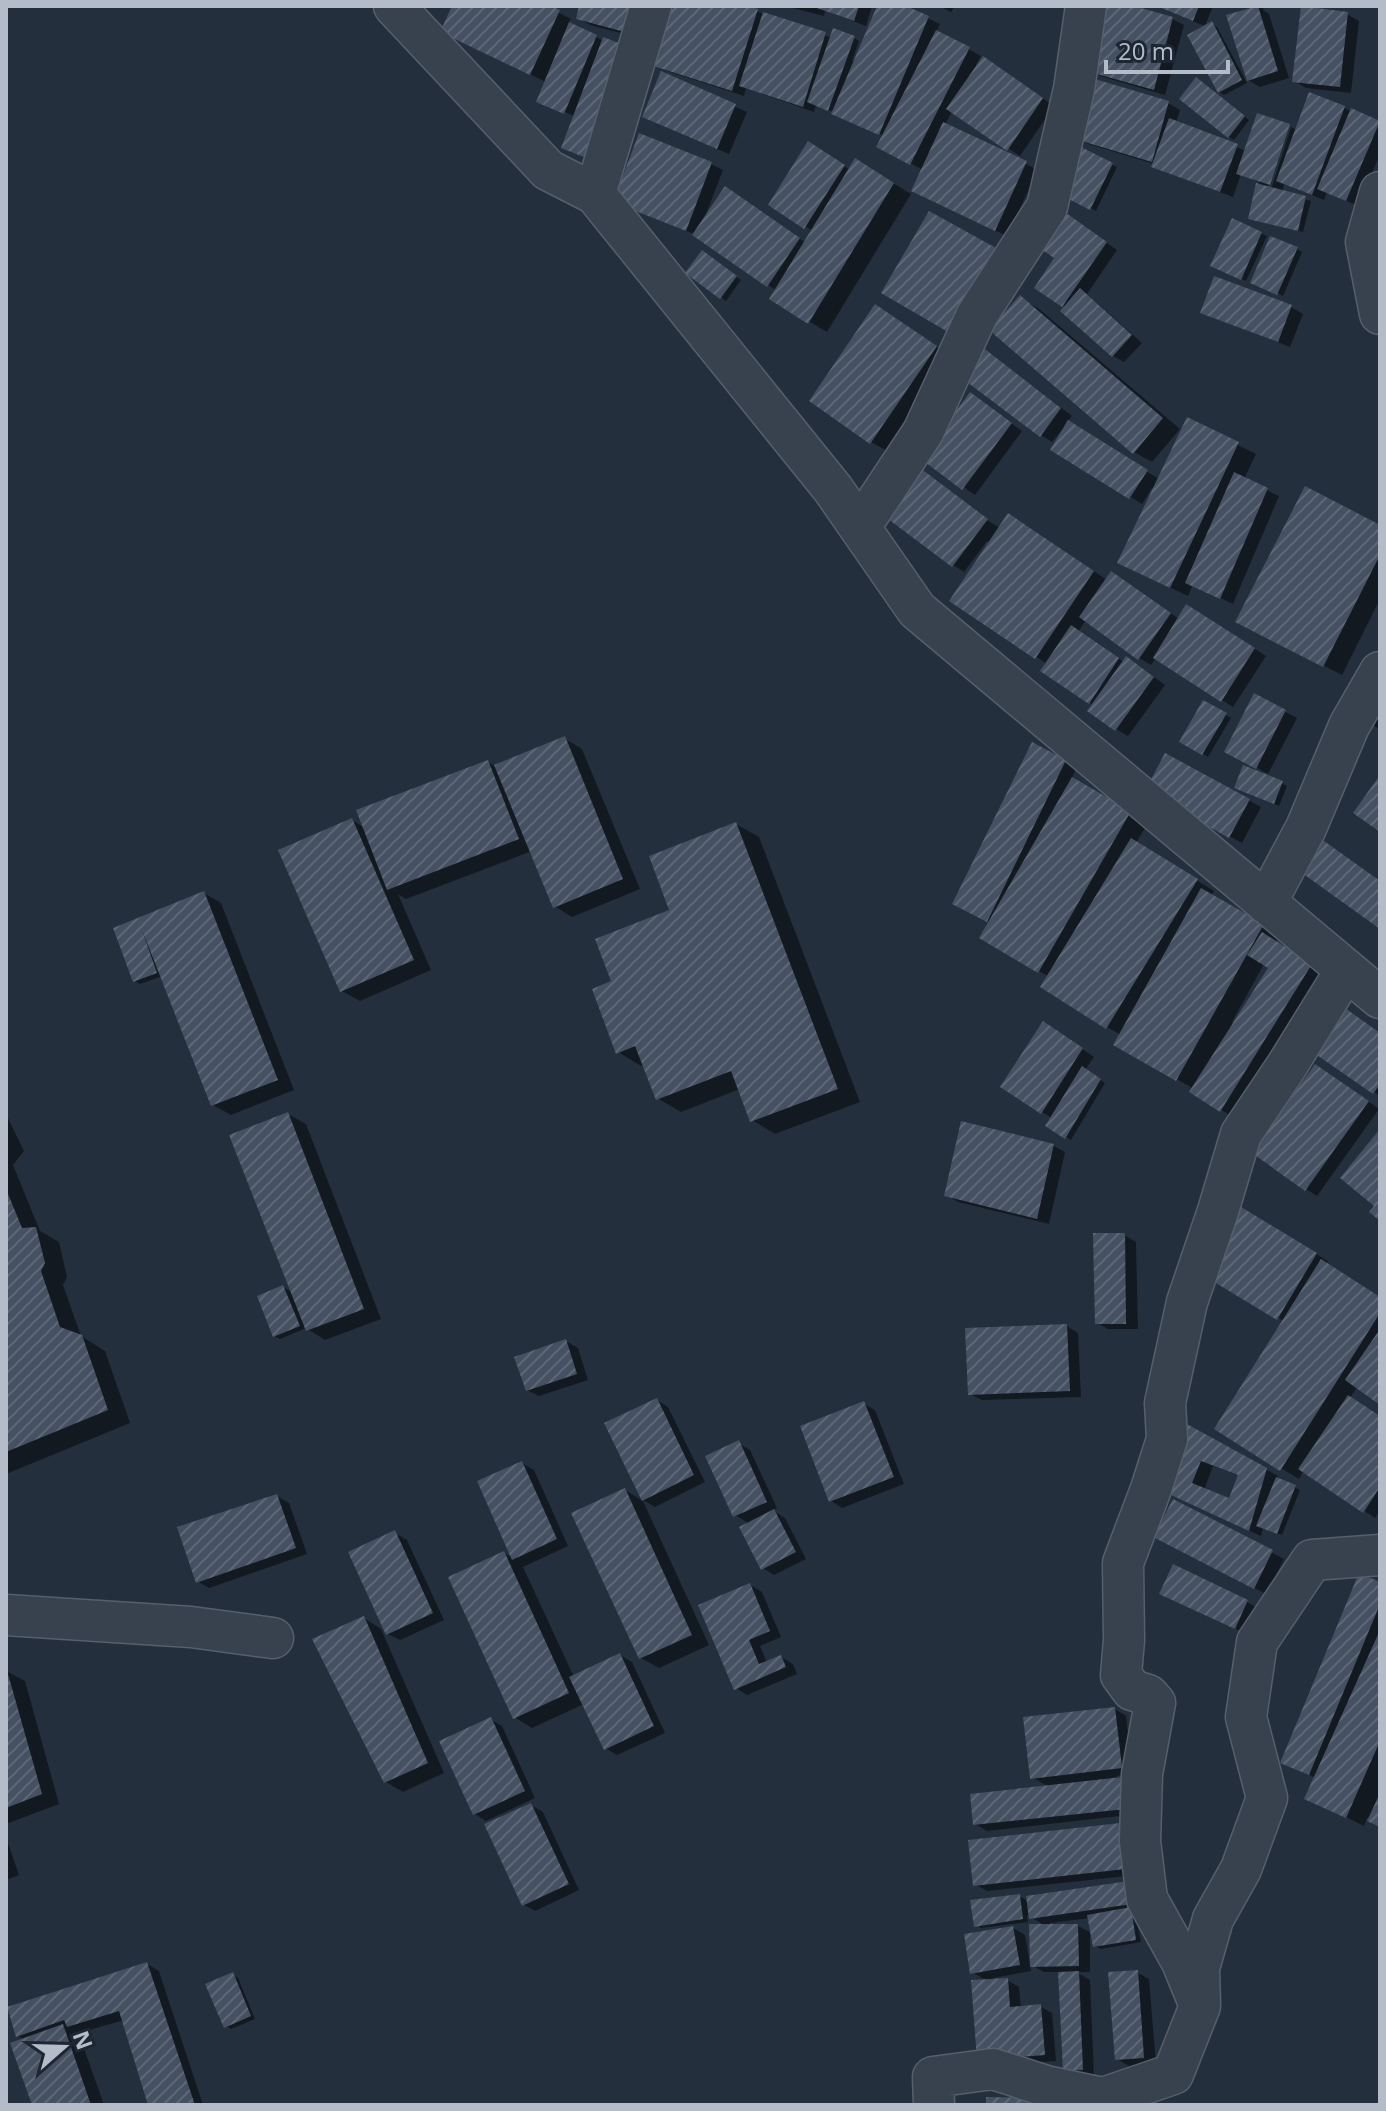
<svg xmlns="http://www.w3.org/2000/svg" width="1386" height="2111" viewBox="0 0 1386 2111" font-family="'Open Sans',sans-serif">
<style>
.shadow{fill:#0007;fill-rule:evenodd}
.building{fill:url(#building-hatch);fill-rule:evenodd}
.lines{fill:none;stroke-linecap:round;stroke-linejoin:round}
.minor-casing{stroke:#565f6c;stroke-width:43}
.minor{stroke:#38414e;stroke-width:40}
</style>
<defs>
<pattern id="building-hatch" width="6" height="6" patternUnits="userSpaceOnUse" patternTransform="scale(2)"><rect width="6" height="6" fill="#455162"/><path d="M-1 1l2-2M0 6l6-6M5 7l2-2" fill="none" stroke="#5d6877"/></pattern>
</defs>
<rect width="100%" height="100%" fill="#242f3e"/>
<!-- shadow -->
<path class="shadow" d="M448,6H546L571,19L568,24L604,41L606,166L563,148L574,116L548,105L546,82L454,38L453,9Z
M581,6L647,40L590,25L578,18Z
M671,6H741L832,38H854L859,41L852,61L855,62L879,6H901L940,24L936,32L981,56L976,65L995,66L1054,106L1020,156L952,111L945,125L1038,170L1007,236L925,197L923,170L891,153L884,136L845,120L834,112L816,105L814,112L746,88L744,96L664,70L652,64Z
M785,6H872L866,26L825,11L824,16Z
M940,6H955L951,12Z
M1126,6L1172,19L1184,25L1165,95L1100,76L1088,70Z
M1155,6H1213L1205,26Z
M1253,6H1264L1263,10L1269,14L1289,78L1260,87L1248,80L1258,7Z
M1347,14L1359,21L1351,93L1306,88L1294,81Z
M1212,24L1217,27L1247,83L1224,95L1219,92Z
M662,74L747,112L729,154L656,123Z
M1202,83L1249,120L1234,140L1229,137Z
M1168,103L1180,110L1176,123L1246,151L1288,125L1265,194L1269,196L1291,127L1297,130L1344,108L1380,123V154L1358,206L1327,192L1324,200L1284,184L1282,192L1311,201L1303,232L1251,218L1259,182L1241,174L1233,197L1165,172L1154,164L1085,143L1073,137Z
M1082,150L1117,167L1096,211L1061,193Z
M820,151L850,170L873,171L911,194L827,332L772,299L777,291L694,234L627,207L711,164L723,170L706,214L737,195L806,243L813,231L770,205Z
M1071,218L1117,250L1087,294L1142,343L1124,362L1113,356L1066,307L1036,287L1057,258Z
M1233,221L1267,236L1246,281L1218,268Z
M1297,249L1302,252L1283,296L1258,285Z
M707,256L741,280L726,301L688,272Z
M1020,298L1038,308L1180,429L1152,462L1134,452Z
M1291,307L1303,314L1290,347L1203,312Z
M893,316L953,358L889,452L871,442Z
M993,356L1072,416L1067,422L1159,479L1188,420L1256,454L1244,479L1279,496L1233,604L1193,585L1188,596L1137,572L1154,490L1152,488L1142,504L1053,450L1063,432L1061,431L1052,442L1041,435Z
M971,394L1022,431L975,495L923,458Z
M917,467L980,513L978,515L1002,529L1026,525L1107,580H1123L1179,619L1198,613L1266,656L1233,707L1156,658L1151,665L1139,658L1086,620L1078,632L1124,662L1138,665L1165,685L1128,736L1116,729L1093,705L1043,671L1047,664L952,600L990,543L987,541L964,572L953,565Z
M1380,527V599L1342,675L1256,631Z
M1255,696L1297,718L1268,774L1227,751Z
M1204,702L1231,718L1208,757L1182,741Z
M1380,714V729L1374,726Z
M564,738L582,749L640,889L572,917L554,906L532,851L406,899L398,894L431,970L360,1001L342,991L352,820L365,828L488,762L495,766Z
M1166,755L1261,807L1242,843L1147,791Z
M1065,761L1077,768L1071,779L1148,823L1136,843L1214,891L1211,896L1280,935L1276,943L1323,973L1233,1117L1192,1092L1194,1089L1116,1045L1121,1035L1107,1027L1049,977L981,937L990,922L966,910ZM1264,964L1270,968L1235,1024L1232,1022Z
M1282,783L1287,786L1279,806L1242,790Z
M736,824L759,837L860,1102L775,1134L752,1120L740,1089L681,1112L657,1098L645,1064L641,1066L618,1052L614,982L672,912Z
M204,893L221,903L294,1090L231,1115L213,1105L162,976L140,984L135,981L116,929Z
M1055,1030L1094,1057L1085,1070L1105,1083L1071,1140L1048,1125L1052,1118L1042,1112Z
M1380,1033V1096L1317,1052Z
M1328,1073L1379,1109L1317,1196L1306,1189Z
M6,1114L24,1151L13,1165L40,1231L59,1242L67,1277L63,1285L81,1336L105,1351L130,1423L6,1474Z
M288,1114L306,1124L381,1319L325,1340L306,1328L280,1339L274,1336L283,1287L292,1292Z
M1054,1146L1065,1152L1049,1224L958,1202L946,1195Z
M1242,1210L1328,1261L1326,1264L1380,1298V1403L1357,1387L1350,1398L1380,1417V1511L1375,1518L1304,1470L1299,1479L1216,1428L1284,1321L1204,1273Z
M1124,1235L1136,1242L1138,1329H1108L1097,1323Z
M1067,1326L1078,1333L1081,1397L982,1400L970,1394Z
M566,1341L578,1348L588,1380L539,1396L527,1390Z
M657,1400L668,1407L705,1482L655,1507L643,1500Z
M864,1404L875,1410L904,1484L842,1508L831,1501Z
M1186,1426L1278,1476L1277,1479L1300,1490L1282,1535L1263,1528L1261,1536L1185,1501ZM1213,1466L1240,1476L1231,1500L1204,1490Z
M738,1443L750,1450L777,1508L772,1510L785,1518L806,1559L774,1575L763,1568L750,1524L735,1515Z
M522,1463L534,1470L568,1546L523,1567L574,1677L620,1655L632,1662L665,1733L617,1755L605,1748L584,1704L532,1728L514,1717L504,1553L514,1559Z
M625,1490L643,1501L709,1645L659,1668L641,1658Z
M277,1496L289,1503L307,1554L209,1588L197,1581Z
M1174,1501L1284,1559L1266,1594L1168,1543Z
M395,1533L407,1540L444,1620L400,1640L388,1634Z
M750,1585L762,1592L781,1637L760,1646L767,1663L781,1657L793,1664L797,1674L747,1695L736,1688Z
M1380,1585V1826L1367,1818L1364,1826L1307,1798L1316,1778L1282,1762Z
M1173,1600L1247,1602L1259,1609L1247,1634Z
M364,1618L381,1629L444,1773L403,1792L386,1782Z
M6,1671L25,1681L59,1804L6,1824Z
M1115,1709L1126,1716L1133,1774L1116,1776L1134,1786L1137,1814L987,1831L975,1824L1049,1787L1032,1777Z
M490,1719L502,1726L535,1798L486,1821L475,1814Z
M531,1805L543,1812L579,1890L535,1911L523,1904Z
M1140,1831L1145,1874L987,1891L975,1884Z
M6,1837L19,1875L6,1880Z
M1129,1884L1141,1942L1101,1949L1095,1946L1090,1918L1050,1923V1926H1078L1090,1932V1972H1076L1090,1980L1094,2076L1065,2070L1060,1972H1044L1031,1965L1046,1926L1027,1915L1028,1922L981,1928L976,1925L1019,1896L1028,1901Z
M1013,1928L1025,1935L1031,1971L993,1978V1981L1007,1980L1019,1987L1021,2008L1040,2006L1052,2013L1056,2061L991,2065L987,1981L972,1972Z
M147,1964L159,1971L203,2105H150L124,2020L75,2034L80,2037L104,2105H35L25,2040L18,2036Z
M1137,1972L1149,1979L1156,2064L1129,2066L1117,2059Z
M233,1975L238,1978L255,2019L231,2029L226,2026Z"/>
<!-- building -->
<path class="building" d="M452,6H551L560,10L530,75L440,32Z
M579,6H643L636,35L576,19Z
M669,6H748L758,9L732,91L650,65Z
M811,6H859L854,21Z
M877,6H906L929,16L879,135L831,114Z
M1103,6H1134L1173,17L1154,90L1086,71Z
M1156,6H1199L1193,21Z
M1258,6L1278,71L1247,81L1226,15Z
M1301,6L1348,12L1340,87L1292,82Z
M763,12L826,32L803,107L739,86Z
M1212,21L1242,80L1218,93L1187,35Z
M569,22L597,35L564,114L536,102Z
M833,28L855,36L828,111L807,102Z
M936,30L970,47L910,165L876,147Z
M603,37L637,50L594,161L561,148Z
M983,56L1043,98L1007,151L946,109Z
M661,71L736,104L717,149L642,117Z
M1088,77L1169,101L1152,162L1071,138Z
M1196,77L1245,116L1228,138L1179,99Z
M1309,92L1345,106L1312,195L1276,181Z
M1351,108L1380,121L1346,201L1317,189Z
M1257,113L1290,124L1270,185L1236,174Z
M1169,118L1238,144L1220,192L1151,167Z
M943,122L1027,161L995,231L911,191Z
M639,133L712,162L686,231L613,202Z
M808,141L845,165L804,229L768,205Z
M1081,147L1113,163L1090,210L1059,194Z
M855,158L894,183L808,324L769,299Z
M1256,183L1306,196L1298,231L1248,219Z
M725,186L800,238L767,287L692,235Z
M1059,208L1107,242L1062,307L1034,288L1054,258L1034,244Z
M929,211L996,248L948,332L881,293Z
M1232,218L1262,232L1241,280L1210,266Z
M1270,236L1298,247L1277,295L1250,283Z
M702,250L737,276L720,299L685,273Z
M1214,276L1292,305L1278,342L1200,313Z
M1080,288L1132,335L1112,357L1060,311Z
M1020,295L1163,418L1133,454L989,330Z
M875,304L937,346L870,444L809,401Z
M981,346L1061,408L1040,437L959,376Z
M970,392L1012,423L962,490L921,459Z
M1187,417L1239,442L1170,588L1117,563Z
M1068,420L1148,470L1129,499L1050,450Z
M916,465L988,519L952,567L880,513Z
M1234,472L1268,488L1220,599L1185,583Z
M1305,486L1380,525V555L1323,667L1235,622Z
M1008,513L1094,571L1035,659L949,601Z
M1111,571L1171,613L1138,660L1079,617Z
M1186,604L1255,648L1221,702L1153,658Z
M1071,625L1119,658L1089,704L1040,671Z
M1126,656L1154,677L1115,731L1087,711Z
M1254,693L1286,710L1256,769L1224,752Z
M1203,700L1227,713L1202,755L1179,742Z
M565,736L623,879L553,908L494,765Z
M1032,742L1066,760L987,922L952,904Z
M1165,753L1250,799L1229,838L1145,791Z
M488,760L519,839L387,890L356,810Z
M1243,765L1283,781L1274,804L1234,788Z
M1380,775V832L1353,813Z
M1072,777L1131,811L1038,973L979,938Z
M352,818L414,960L340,992L278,850Z
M736,822L838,1089L750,1122L731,1071L656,1100L635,1046L616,1054L592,989L611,981L595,939L669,910L649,856Z
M1317,836L1380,881V929L1295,868Z
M1131,838L1198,879L1106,1029L1040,987Z
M1201,888L1264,924L1176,1081L1113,1045Z
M204,891L278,1080L211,1106L142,930L157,973L133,982L113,928Z
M1262,932L1312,964L1220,1112L1189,1092L1268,968L1247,955Z
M1345,1008L1380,1033V1084L1373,1094L1314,1053Z
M1043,1021L1083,1048L1041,1114L1000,1087Z
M1315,1064L1369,1101L1305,1191L1252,1153Z
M1082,1066L1101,1079L1065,1139L1045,1126Z
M288,1112L364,1309L306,1331L229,1135Z
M961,1121L1054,1144L1037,1219L944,1196Z
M1380,1129V1221L1369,1212L1374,1206L1340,1178Z
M6,1189L22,1228L36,1227L45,1263L41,1271L60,1327L82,1335L108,1410L6,1452Z
M1241,1207L1317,1253L1277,1320L1201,1274Z
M1093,1233H1125L1126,1324H1095Z
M1321,1259L1380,1297V1313L1280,1471L1214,1429Z
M283,1285L300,1326L273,1337L257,1296Z
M1067,1324L1070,1391L968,1395L965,1328Z
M1380,1329V1405L1345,1380Z
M566,1339L577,1374L526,1391L514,1357Z
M1348,1395L1380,1416V1487L1363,1513L1298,1469Z
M657,1398L694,1475L642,1501L604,1423Z
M864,1401L894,1477L829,1502L800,1426Z
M1185,1423L1267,1468L1249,1531L1171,1495ZM1201,1461L1238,1475L1229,1498L1192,1483Z
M739,1440L767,1502L733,1517L705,1456Z
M522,1461L557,1539L512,1560L477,1481Z
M1276,1477L1296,1485L1277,1534L1256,1526Z
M625,1488L692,1635L639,1659L571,1513Z
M277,1494L296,1548L196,1583L177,1527Z
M1173,1499L1273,1550L1254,1589L1153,1537Z
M774,1509L796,1552L761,1570L739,1527Z
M395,1530L433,1613L386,1635L348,1552Z
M504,1551L569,1693L513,1719L448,1577Z
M1173,1564L1248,1600L1235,1629L1159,1594Z
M1359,1573L1380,1582V1604L1309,1775L1280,1763Z
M750,1583L770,1631L749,1640L759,1664L781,1655L786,1667L734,1690L698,1605Z
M364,1616L428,1763L384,1783L312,1639Z
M1380,1630V1741L1346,1818L1304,1799Z
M620,1653L654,1726L604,1750L569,1677Z
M6,1667L42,1794L6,1808Z
M1115,1707L1122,1768L1030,1779L1023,1717Z
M491,1717L525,1791L473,1815L439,1741Z
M1122,1777L1126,1809L973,1825L970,1794Z
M1380,1793V1827L1367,1821Z
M531,1803L569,1884L522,1906L484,1824Z
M1129,1822L1134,1868L973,1886L968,1840Z
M1129,1881L1132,1904L1029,1919L1026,1896Z
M1020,1894L1023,1919L974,1927L970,1900Z
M1131,1907L1136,1940L1093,1947L1087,1915Z
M1029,1924H1078L1079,1966L1030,1967Z
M1013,1926L1020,1965L970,1974L964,1934Z
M147,1962L195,2105H148L119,2011L67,2027L64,2020L16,2037L7,2007Z
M1138,1970L1144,2058L1115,2060L1108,1972Z
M1079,1971L1083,2070L1063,2071L1058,1972Z
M233,1972L251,2016L224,2028L205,1984Z
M1008,1978L1010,2007L1041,2004L1045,2055L977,2060L971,1980Z
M63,2024L91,2105H32L10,2043Z
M986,2097L1044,2098V2105H986Z"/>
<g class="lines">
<!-- minor casing -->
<g class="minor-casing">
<path id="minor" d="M394,6L548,170L595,194L833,489L917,610L1380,998
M1380,192L1366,242L1380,314
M595,194L651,6
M860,527L923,432L977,315L1047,207L1074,89L1086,6
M1266,903L1306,828L1349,726L1380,672
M6,1615L191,1627L273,1638
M1200,2006L1182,1962L1147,1899L1140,1841L1142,1774L1155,1703L1148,1695L1132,1690L1121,1675L1124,1640L1123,1563L1151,1489L1167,1439L1165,1403L1187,1302L1218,1211L1241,1134L1286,1067L1346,970
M934,2105L933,2077L993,2069L1046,2086L1103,2098L1173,2074L1200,2006L1199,1968L1213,1919L1241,1869L1267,1798L1246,1717L1257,1642L1312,1560L1380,1555"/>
</g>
<!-- minor -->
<use href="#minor" class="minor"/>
</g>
<!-- border -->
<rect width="1386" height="2111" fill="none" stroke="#b4bcc9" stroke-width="16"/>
<!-- north arrow -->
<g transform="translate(64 2047) rotate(70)" stroke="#1d2633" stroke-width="6" paint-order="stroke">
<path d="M0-6L14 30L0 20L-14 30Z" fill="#b4bcc9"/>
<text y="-12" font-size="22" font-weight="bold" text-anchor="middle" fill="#b4bcc9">N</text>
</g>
<!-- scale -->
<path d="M1106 60v12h122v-12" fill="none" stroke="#b4bcc9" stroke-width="4"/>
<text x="1118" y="60" font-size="24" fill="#b4bcc9" stroke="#1d2633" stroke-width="6" paint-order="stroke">20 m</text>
</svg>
